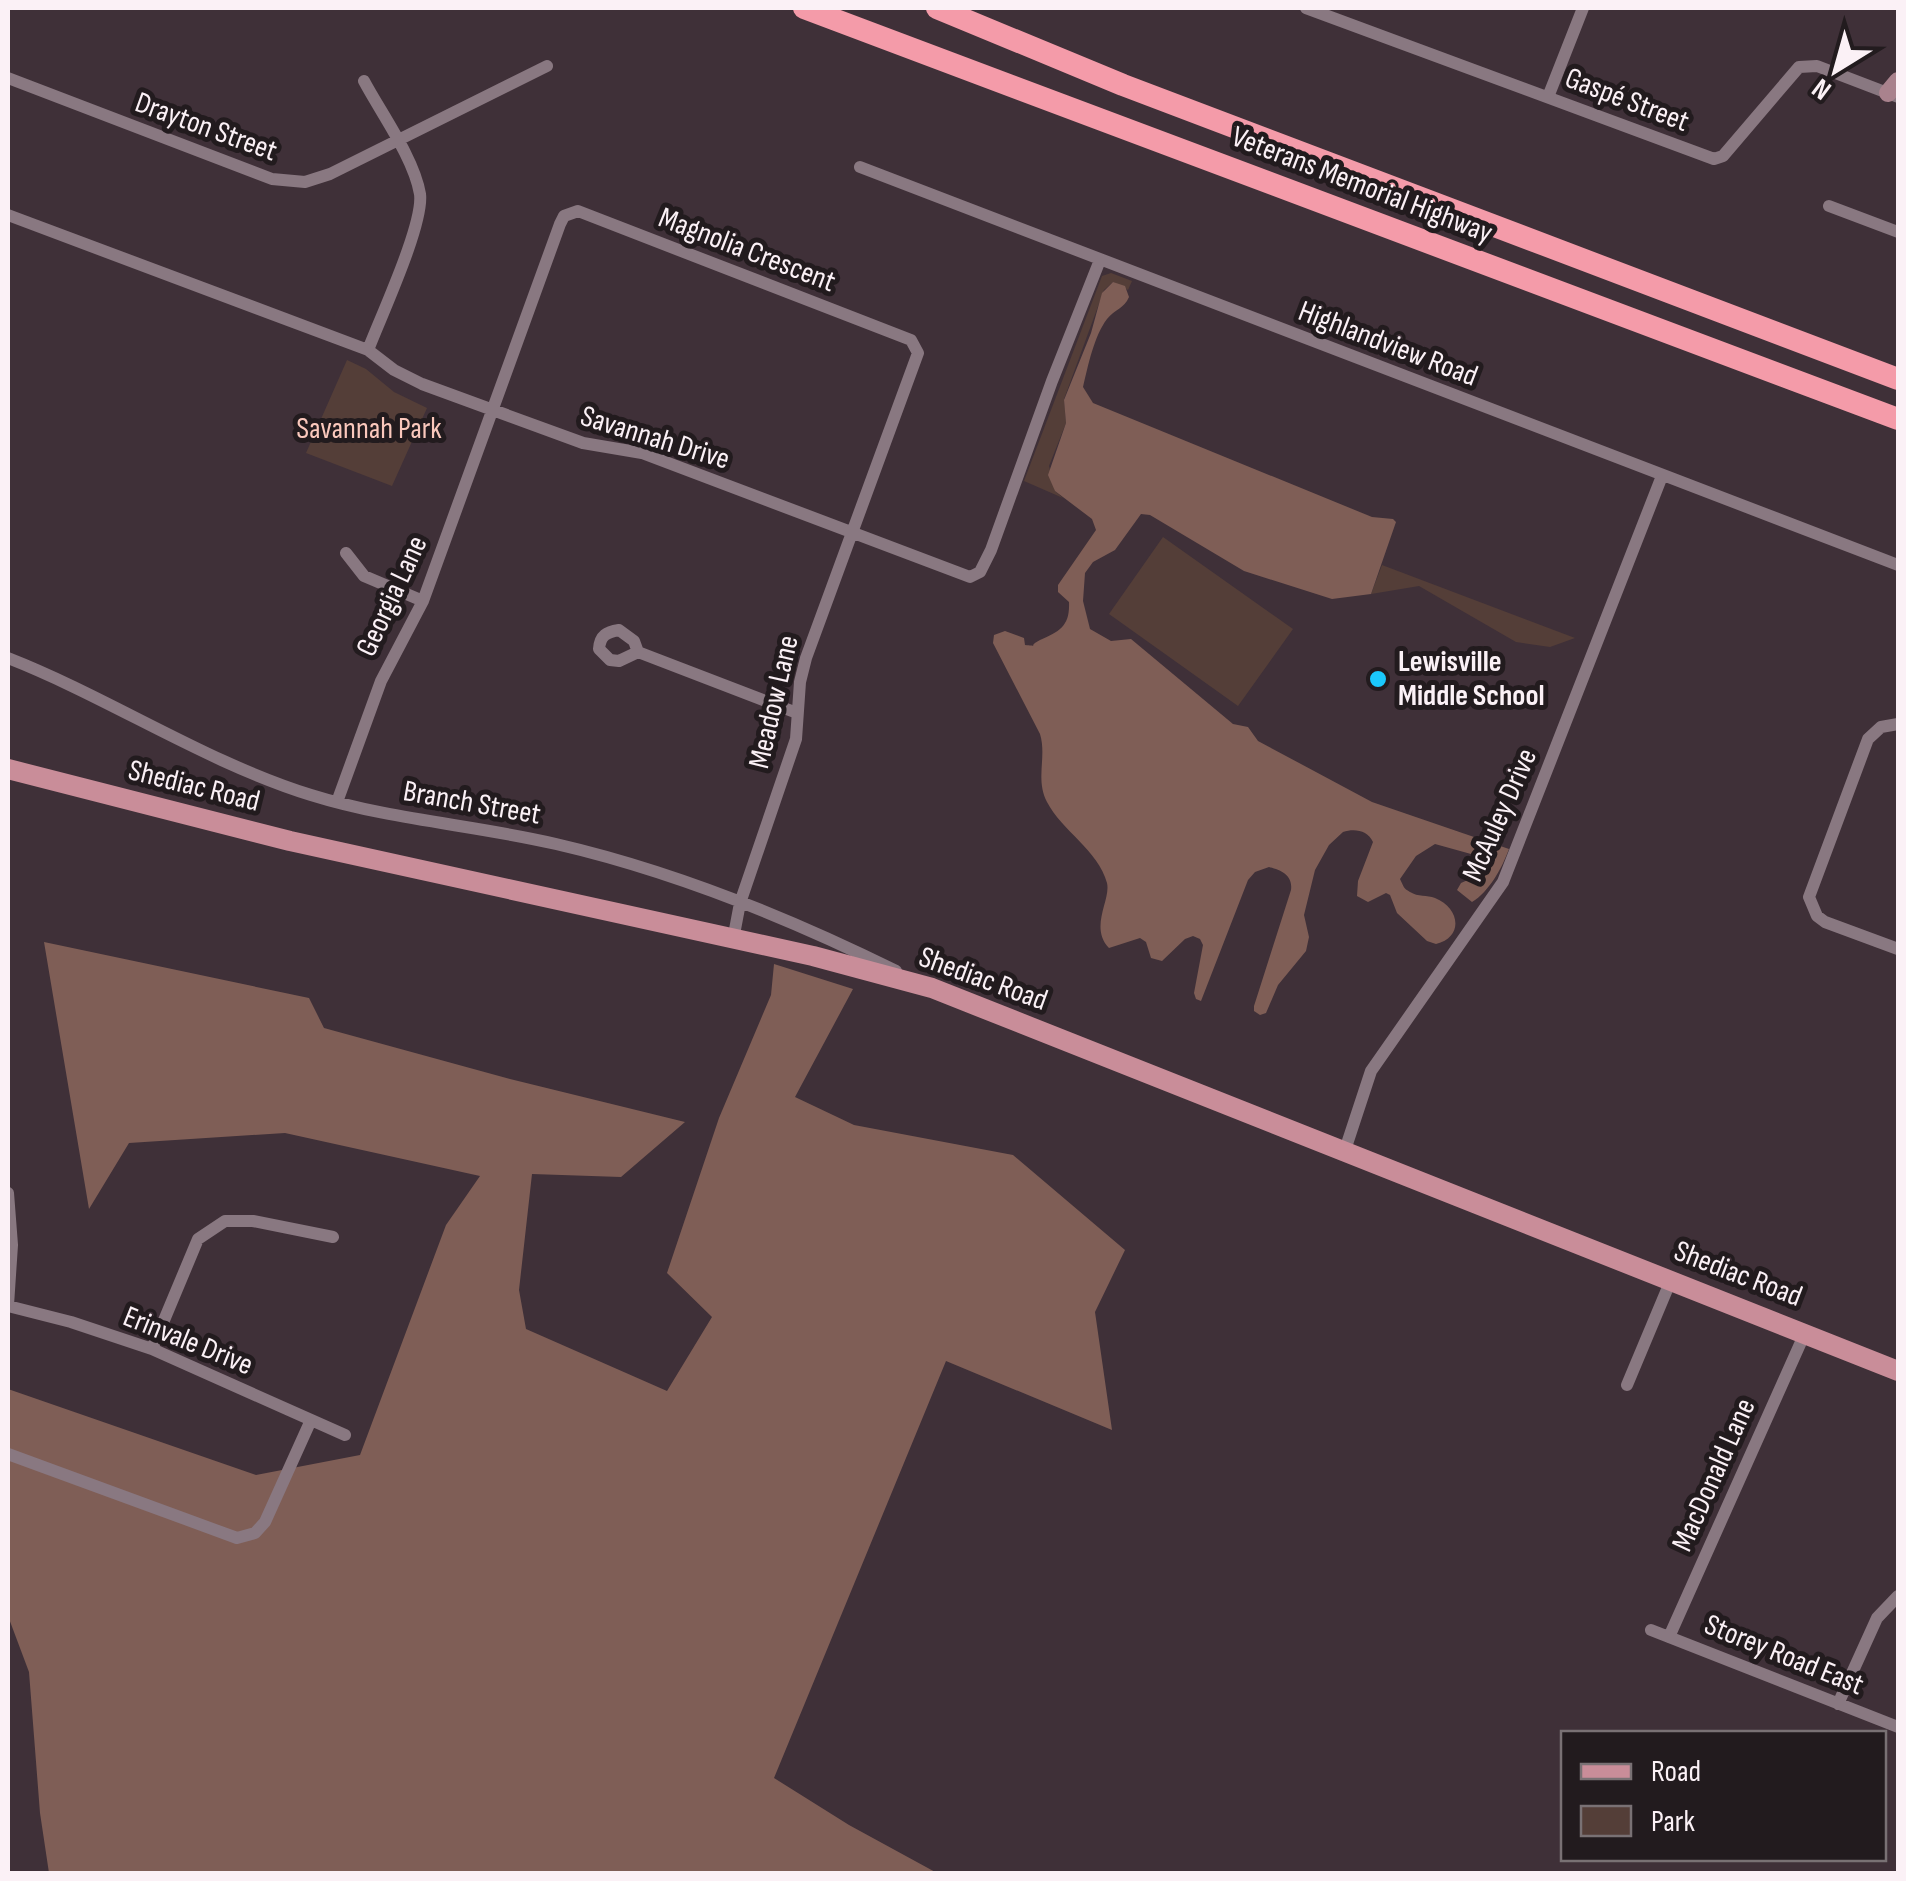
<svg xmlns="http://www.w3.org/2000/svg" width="1906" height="1881" viewBox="0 0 1906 1881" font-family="'Sofia Sans Condensed',sans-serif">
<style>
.green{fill:#543e38}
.forest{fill:#7f5e56}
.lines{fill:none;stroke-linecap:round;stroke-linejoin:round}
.street{stroke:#897881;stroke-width:12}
.secondary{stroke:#a9828d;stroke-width:18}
.primary{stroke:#c98d99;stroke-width:20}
.highway{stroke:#f49ba9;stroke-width:22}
.poi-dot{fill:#1bc9fc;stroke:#221b1e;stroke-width:4}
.labels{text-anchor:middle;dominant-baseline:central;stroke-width:10;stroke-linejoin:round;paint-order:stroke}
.street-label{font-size:30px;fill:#fbf1f6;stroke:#221b1e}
.park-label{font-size:30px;fill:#fac8bc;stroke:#221b1e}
.poi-label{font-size:30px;font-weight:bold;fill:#fbf1f6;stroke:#221b1e;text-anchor:start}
</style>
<rect width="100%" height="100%" fill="#3f3038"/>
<!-- green -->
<path class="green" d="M1111,273L1132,281L1128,290L1113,282L1104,290L1064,399L1066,423L1049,466L1055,491L1063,498L1024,481L1102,276Z
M347,360L366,369L394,392L427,408L392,486L306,453Z
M1163,537L1293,629L1238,706L1109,614Z
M1382,565L1575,638L1550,647L1516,642L1419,586L1371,594Z"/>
<!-- forest -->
<path class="forest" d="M1113,282L1125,286L1129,297C1124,309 1115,309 1107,319C1094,336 1088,366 1083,387L1093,403L1372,517L1393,519L1396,522L1371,594L1332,599L1244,571L1150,515L1141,514L1115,550L1093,562L1085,573L1083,601L1090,629L1111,641L1131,639L1233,724L1248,727L1258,741L1372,802L1509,849C1502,868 1489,892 1472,902L1457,890L1461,883L1470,879L1478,863L1471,854L1435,844L1416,856L1400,879C1404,887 1403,888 1410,892C1418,897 1427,895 1435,898C1460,908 1464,937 1436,944L1427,941L1397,913L1390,895L1386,893L1368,902L1357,896L1358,881L1373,842C1368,830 1354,828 1343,832L1329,845L1315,870L1304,915L1309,937L1306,951L1278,985L1266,1013L1260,1015L1254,1011V1006L1291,890C1293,875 1281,870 1269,867L1255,872L1248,880L1201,1001L1196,999L1194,993L1203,945L1200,939L1193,936L1185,939L1162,961L1151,958L1146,942L1140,938L1109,948C1089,927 1111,900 1107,883C1098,850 1062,831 1047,802C1035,779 1047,757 1040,734L993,643L994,635L1005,631L1024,638L1025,645C1041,646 1026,647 1040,640C1060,631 1070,626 1069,602L1058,592V585L1096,530L1092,519L1055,491L1048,475L1066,423L1064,400L1091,333L1102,293Z
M44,942L309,998L324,1028L510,1079L685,1122L621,1177L532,1174L519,1290L526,1329L667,1391L712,1317L667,1273L719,1118L771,995L774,964L853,989L795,1097L854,1125L1013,1155L1125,1250L1095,1312L1112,1430L946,1361L774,1778L849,1825L937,1873H49L40,1813L29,1672L8,1616V1389L256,1475L360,1455L446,1225L480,1176L285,1133L129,1143L89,1209Z"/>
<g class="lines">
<!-- street -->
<path class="street" d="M1306,8L1714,159L1723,156L1799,67L1817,66L1898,97
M8,78L272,179L305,182L330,174L547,66
M364,81C381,113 414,158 420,194C424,224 381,316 368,350
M1548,97L1583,8
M860,167L1898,565
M1829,206L1898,232
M8,215L368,350L394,370L422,384L583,443L642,453L970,577L980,572L991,550L1052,381L1100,260
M346,553L364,576L423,601
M638,652L619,661L610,660L599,649C600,635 607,632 619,630L634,641L638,652L797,713
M8,658C110,698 205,762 311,795C391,820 475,825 556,844C673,871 789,918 896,971
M1898,724L1881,727L1868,739L1809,897L1817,916L1825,922L1898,949
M337,802L381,681L423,601L560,224L564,216L578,211L911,340L918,353L806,658L800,682L796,739L740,903L733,940
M1344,1153L1371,1071L1503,882L1662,476
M8,1193L12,1245L8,1305
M8,1306L71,1322L152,1349L345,1435
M152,1349L198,1239L225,1221H253L333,1237
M1627,1385L1671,1280
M8,1454L237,1538L255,1533L265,1522L311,1420
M1651,1630L1898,1727
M1669,1637L1805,1333
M1838,1704L1877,1618L1898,1596"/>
<!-- secondary -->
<path class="secondary" d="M1888,93L1898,81"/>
<!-- primary -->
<path class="primary" d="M8,769L290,841L813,956L932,988L1898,1371"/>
<!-- highway -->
<path class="highway" d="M804,8L1898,419
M937,8L1123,85L1898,379"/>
</g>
<!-- markers -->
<circle class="poi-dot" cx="1378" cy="679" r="10"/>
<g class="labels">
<!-- street labels -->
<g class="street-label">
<text transform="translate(1627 100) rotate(21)">Gaspé Street</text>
<text transform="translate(206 127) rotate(20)">Drayton Street</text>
<text transform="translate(1362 185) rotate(21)">Veterans Memorial Highway</text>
<text transform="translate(747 250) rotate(21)">Magnolia Crescent</text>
<text transform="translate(1388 344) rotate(21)">Highlandview Road</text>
<text transform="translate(655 438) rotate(17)">Savannah Drive</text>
<text transform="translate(392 596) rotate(-65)">Georgia Lane</text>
<text transform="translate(774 702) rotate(-77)">Meadow Lane</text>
<text transform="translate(194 786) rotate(14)">Shediac Road</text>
<text transform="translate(472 803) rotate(10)">Branch Street</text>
<text transform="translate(1500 815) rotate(-66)">McAuley Drive</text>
<text transform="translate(983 979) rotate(20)">Shediac Road</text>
<text transform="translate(1738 1274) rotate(21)">Shediac Road</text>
<text transform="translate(188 1341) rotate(22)">Erinvale Drive</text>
<text transform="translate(1714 1475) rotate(-66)">MacDonald Lane</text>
<text transform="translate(1784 1655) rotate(22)">Storey Road East</text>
</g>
<!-- park labels -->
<g class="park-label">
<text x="369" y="429">Savannah Park</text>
</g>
<!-- poi labels -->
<g class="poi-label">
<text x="1398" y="662">Lewisville<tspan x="1398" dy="34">Middle School</tspan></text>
</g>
</g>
<!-- border -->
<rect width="1906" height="1881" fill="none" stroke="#fbf1f6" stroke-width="20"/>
<!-- legend -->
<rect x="1561" y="1731" width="325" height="130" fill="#221b1e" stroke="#797174" stroke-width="2.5"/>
<rect x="1581" y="1764" width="50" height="15" fill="#c98d99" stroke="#797174" stroke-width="2.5"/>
<text x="1651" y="1781" font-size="30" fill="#fbf1f6">Road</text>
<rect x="1581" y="1806" width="50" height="30" fill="#543e38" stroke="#797174" stroke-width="2.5"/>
<text x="1651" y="1831" font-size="30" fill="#fbf1f6">Park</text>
<!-- north arrow -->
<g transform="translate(1836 70) rotate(217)" stroke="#221b1e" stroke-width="8" paint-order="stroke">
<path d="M0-8L18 38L0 25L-18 38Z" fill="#fbf1f6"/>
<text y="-15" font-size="28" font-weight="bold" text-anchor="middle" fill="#fbf1f6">N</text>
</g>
</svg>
